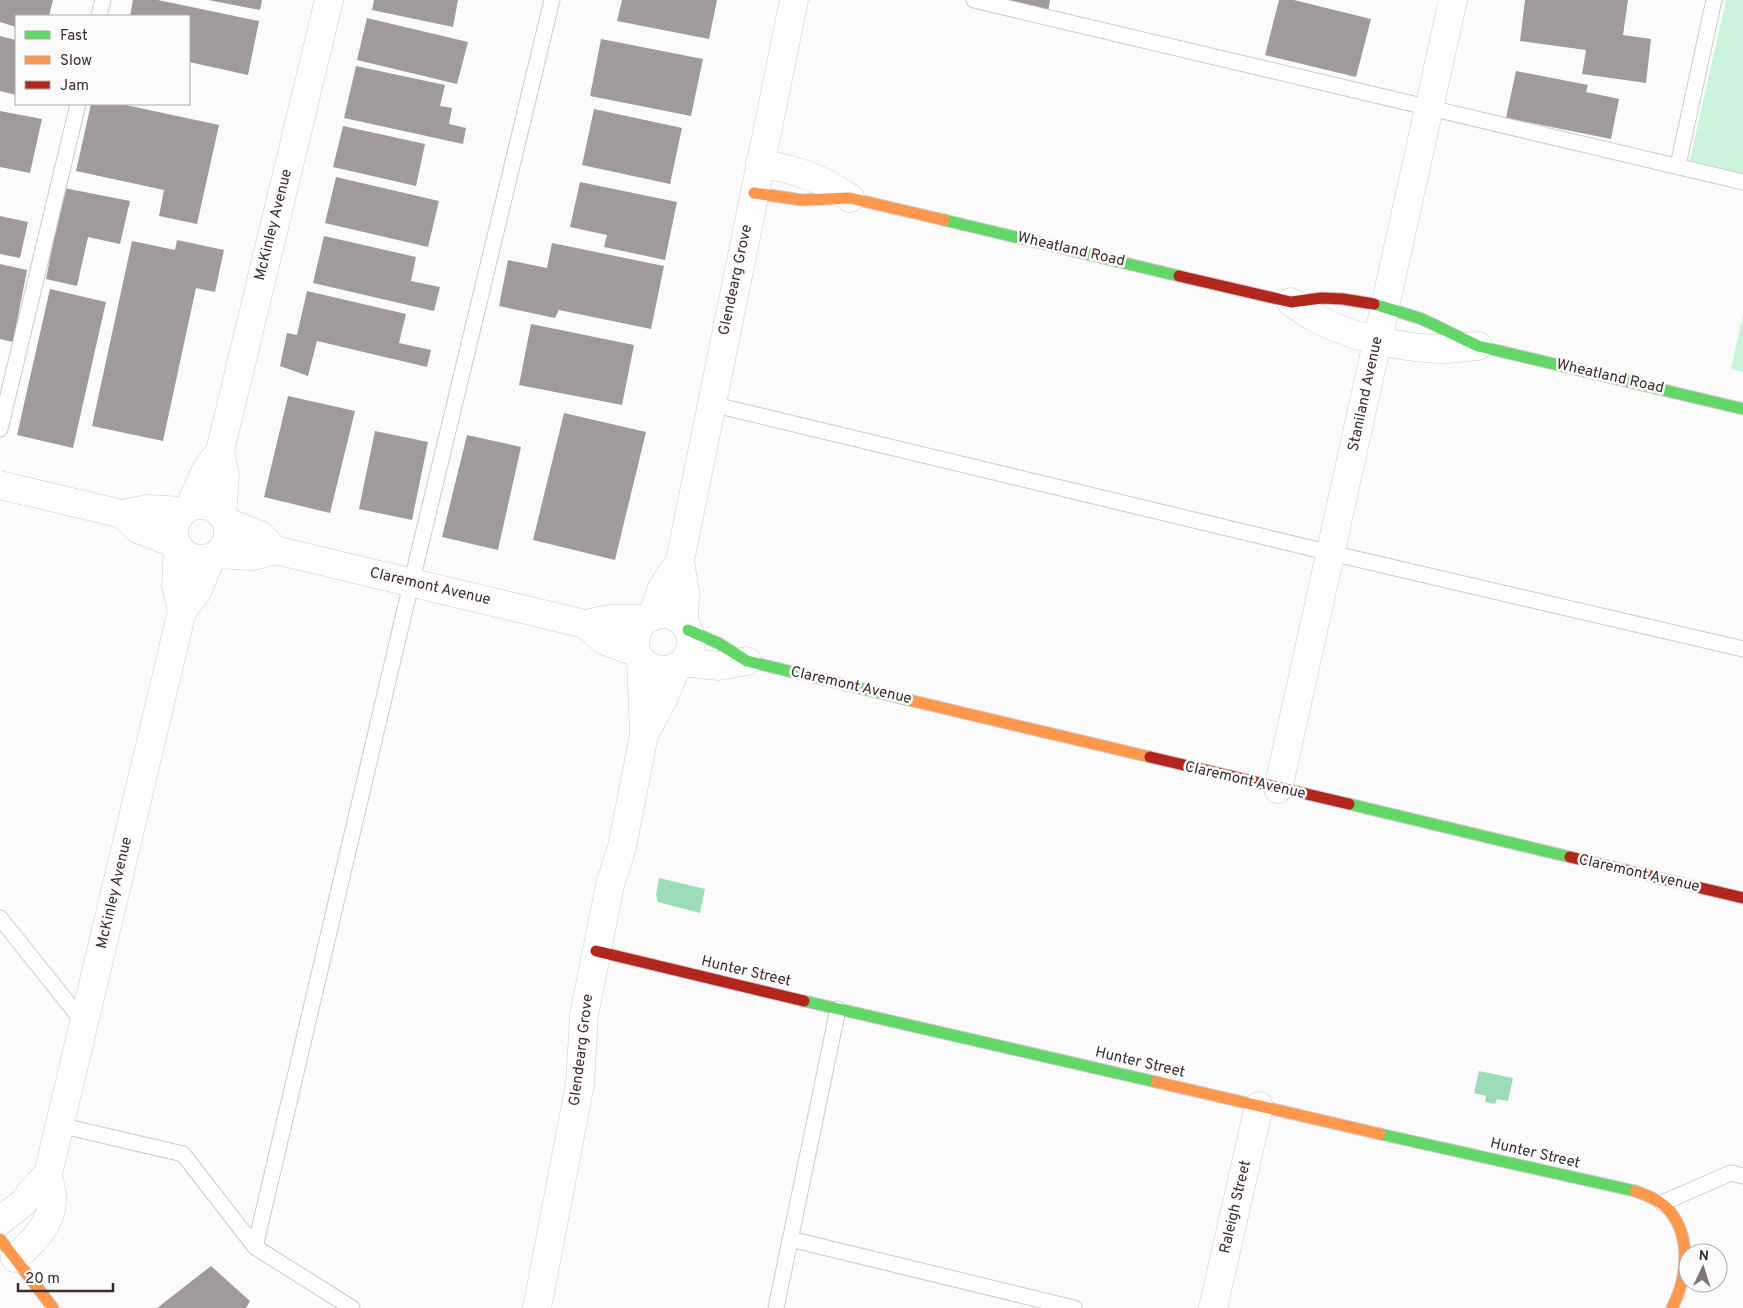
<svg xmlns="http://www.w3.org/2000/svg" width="1743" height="1308" viewBox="0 0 1743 1308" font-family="Overpass,sans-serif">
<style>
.green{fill:#caf5dc}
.water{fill:#9cdcb8}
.building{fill:#a09b9b}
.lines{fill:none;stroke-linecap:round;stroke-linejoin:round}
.lane-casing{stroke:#d0caca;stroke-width:17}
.street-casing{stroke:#d0caca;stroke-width:29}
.fast-casing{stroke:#d0caca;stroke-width:13}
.slow-casing{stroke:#d0caca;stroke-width:13}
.jam-casing{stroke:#d0caca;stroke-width:13}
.lane{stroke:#fefefe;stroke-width:15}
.street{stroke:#fefefe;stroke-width:28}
.fast{stroke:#63d668;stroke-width:11}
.slow{stroke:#ff974d;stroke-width:11}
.jam{stroke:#b3261e;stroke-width:11}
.labels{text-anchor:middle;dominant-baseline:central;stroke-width:5;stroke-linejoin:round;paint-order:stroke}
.street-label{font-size:15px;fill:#3a2d2c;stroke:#fbfbfb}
</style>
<rect width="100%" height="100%" fill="#fbfbfb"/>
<!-- green -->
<path class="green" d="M1726,0H1743V175L1689,164Z
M1743,315V372L1731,369Z"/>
<!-- water -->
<path class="water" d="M659,878L705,889L700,913L658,902L656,895Z
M1479,1071L1513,1078L1508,1101L1497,1099L1495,1104L1485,1102L1486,1096L1474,1093Z"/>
<!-- building -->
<path class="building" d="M0,0H53L49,16H16V27L0,22Z
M133,0H158L259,21L248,75L189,62V16H130Z
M208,0H262L260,10Z
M374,0H458L453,27L372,10Z
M622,0H717L709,39L617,21Z
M1002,0H1050L1048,12Z
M1279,0H1294L1371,19L1356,77L1265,55Z
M1525,0H1628L1623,35L1651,39L1646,83L1582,74L1586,50L1520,41Z
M367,18L468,42L457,84L357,60Z
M0,36L16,40V95L0,91Z
M601,39L703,59L691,116L590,96Z
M356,66L445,85L440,106L452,108L449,124L466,128L463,144L344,118Z
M1516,71L1588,85L1586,92L1619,99L1611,139L1506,118Z
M91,104H121L219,125L197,224L159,216L164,190L76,171Z
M594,109L682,128L670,184L582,165Z
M0,111L42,119L30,173L0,167Z
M343,126L425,144L416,186L333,167Z
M336,177L439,201L428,247L325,223Z
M580,182L677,202L665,260L604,247L607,235L570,227Z
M64,188L130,201L120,244L88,237L77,286L46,279Z
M0,216L28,222L20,258L0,254Z
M324,236L416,257L411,281L440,287L434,311L313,283Z
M177,240L224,250L215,292L196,288L163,441L92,426L132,241L175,250Z
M552,243L664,266L651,329L559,310L555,318L499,306L508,260L547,268Z
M0,264L27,270L13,342L0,339Z
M50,289L106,302L73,448L17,435Z
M307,291L406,314L399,343L431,350L427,367L317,341L308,376L280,366L287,333L297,335Z
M531,324L634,345L622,405L519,385Z
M288,396L355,411L330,513L264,497Z
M564,413L646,432L615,560L533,540Z
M375,431L428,442L412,520L359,509Z
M467,435L521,447L498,550L442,537Z
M211,1266L250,1301L246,1308H157Z"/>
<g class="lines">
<!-- lane casing -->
<g class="lane-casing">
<path id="lane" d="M974,0L1743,182
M99,16L103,0
M1678,165L1714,0
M711,404L1331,553L1743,649
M0,429L78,104
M0,918L84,1023
M59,1125L183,1154L255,1247L352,1308
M1662,1203L1731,1173L1743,1176
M790,1239L1074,1308
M255,1247L401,626L552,0
M776,1308L838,1009"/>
</g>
<!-- street casing -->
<g class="street-casing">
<path id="street" d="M760,163C795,170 820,177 850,198
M1291,302C1299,307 1306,313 1314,317C1345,336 1403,348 1439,349C1452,349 1465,347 1478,346
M220,451L225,477L222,515
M0,485L122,514L147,509L184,511
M174 532a27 27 0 1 1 54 0a27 27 0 1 1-54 0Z
M189,508L206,470L220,451L329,0
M122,514L138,529L176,544
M227,522L260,535L275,550
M178,546L176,586L182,611
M218,554L253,556L275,550L585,624L610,619H648
M680,561L685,592L684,624
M635 642a28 28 0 1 1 56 0a28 28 0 1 1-56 0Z
M652,617L662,588L680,561L794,0
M585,624L603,640L637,653
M683,662L718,666L747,661
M644,735L663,699L677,666
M1278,789L1453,0
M0,1221L23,1203L30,1193L48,1174
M15,1258C32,1243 53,1223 52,1198C52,1190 49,1182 48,1174L182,611L197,592L211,558
M537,1308L580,1084L584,1015L610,885L622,847L644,735L641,659
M1213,1308L1259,1106"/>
</g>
<!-- fast casing -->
<g class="fast-casing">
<path id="fast" d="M944,220L1179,276
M1374,304L1422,319L1478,346L1743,409
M688,630L718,643L747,661L913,701
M1349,804L1570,857
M804,1001L1156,1082
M1380,1134L1635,1191"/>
</g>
<!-- slow casing -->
<g class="slow-casing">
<path id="slow" d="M754,193L802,200L850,198L944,220
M913,701L1150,757
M1156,1082L1380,1134
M1635,1191C1646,1195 1657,1199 1666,1207C1692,1233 1688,1277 1672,1308
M0,1239L53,1308"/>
</g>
<!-- jam casing -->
<g class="jam-casing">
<path id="jam" d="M1179,276L1291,302L1322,298L1343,299L1374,304
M1150,757L1349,804
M1570,857L1743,898
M596,951L804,1001"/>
</g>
<!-- lane -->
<use href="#lane" class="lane"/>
<!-- street -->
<use href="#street" class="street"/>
<!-- fast -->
<use href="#fast" class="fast"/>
<!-- slow -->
<use href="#slow" class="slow"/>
<!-- jam -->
<use href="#jam" class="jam"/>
</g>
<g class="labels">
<!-- street labels -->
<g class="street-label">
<text transform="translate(274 225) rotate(-76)">McKinley Avenue</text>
<text transform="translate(1071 250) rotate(13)">Wheatland Road</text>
<text transform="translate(736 280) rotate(-78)">Glendearg Grove</text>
<text transform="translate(1610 377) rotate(13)">Wheatland Road</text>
<text transform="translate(1366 394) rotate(-78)">Staniland Avenue</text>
<text transform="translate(430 587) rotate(13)">Claremont Avenue</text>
<text transform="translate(851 686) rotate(13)">Claremont Avenue</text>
<text transform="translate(1245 781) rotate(13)">Claremont Avenue</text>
<text transform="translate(1639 874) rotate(13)">Claremont Avenue</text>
<text transform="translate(115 893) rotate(-77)">McKinley Avenue</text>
<text transform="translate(746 972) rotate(13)">Hunter Street</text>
<text transform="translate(582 1050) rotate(-83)">Glendearg Grove</text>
<text transform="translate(1140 1063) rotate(13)">Hunter Street</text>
<text transform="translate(1535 1154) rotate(13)">Hunter Street</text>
<text transform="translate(1236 1207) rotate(-77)">Raleigh Street</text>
</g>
</g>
<!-- legend -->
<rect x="15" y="15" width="175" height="90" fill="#fbfbfb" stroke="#aea9a8"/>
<rect x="25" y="31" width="25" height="8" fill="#63d668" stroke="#aea9a8"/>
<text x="60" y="40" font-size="15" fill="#3a2d2c">Fast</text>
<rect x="25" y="56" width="25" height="8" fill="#ff974d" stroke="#aea9a8"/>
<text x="60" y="65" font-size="15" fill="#3a2d2c">Slow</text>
<rect x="25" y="81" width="25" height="8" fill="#b3261e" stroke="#aea9a8"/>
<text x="60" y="90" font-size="15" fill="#3a2d2c">Jam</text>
<!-- north arrow -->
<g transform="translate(1703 1268) rotate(4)"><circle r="24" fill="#fbfbfb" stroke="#aea9a8"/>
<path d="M0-4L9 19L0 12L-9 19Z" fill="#7e7574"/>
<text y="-8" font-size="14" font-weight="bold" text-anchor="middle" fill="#3a2d2c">N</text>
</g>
<!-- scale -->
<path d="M18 1283v8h95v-8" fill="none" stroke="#3a2d2c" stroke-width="2.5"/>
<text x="25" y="1283" font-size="15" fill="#3a2d2c" stroke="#fbfbfb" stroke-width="4" paint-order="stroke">20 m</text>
</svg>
